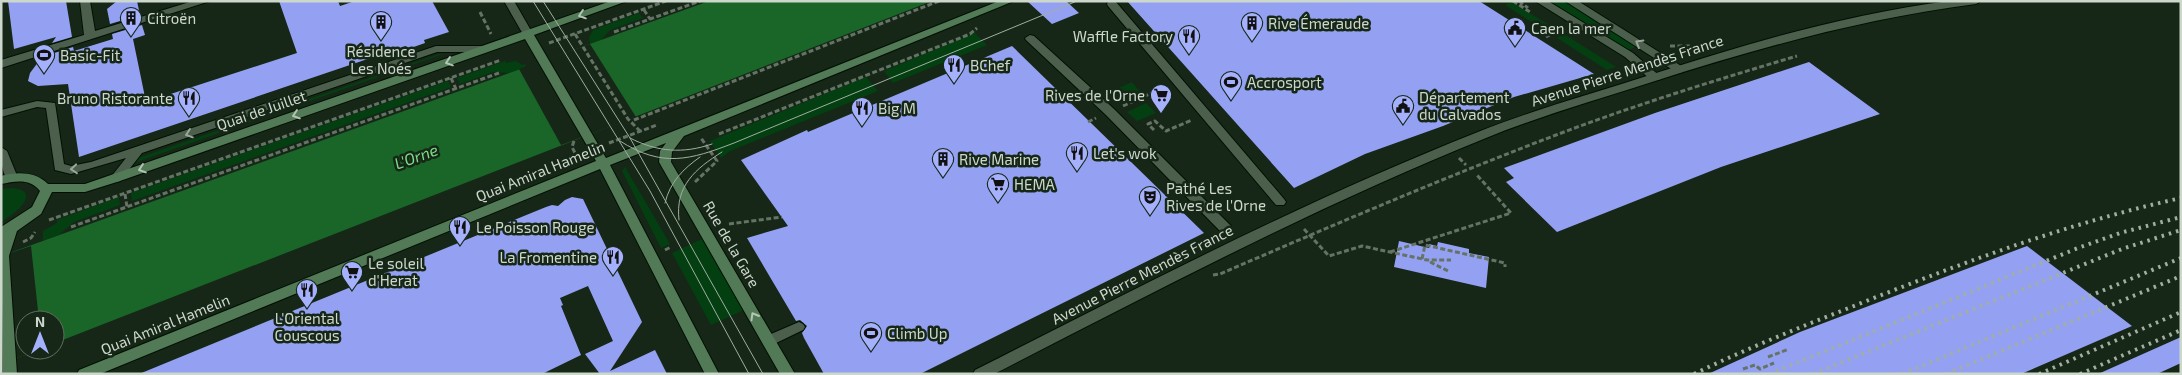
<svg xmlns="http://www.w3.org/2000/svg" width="2182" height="375" viewBox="0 0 2182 375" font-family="'Exo 2',sans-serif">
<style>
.green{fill:#043f12}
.water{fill:#1a6528}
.pier{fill:#162717}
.building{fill:#94a1f2}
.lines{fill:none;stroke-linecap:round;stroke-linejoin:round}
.service-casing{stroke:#021003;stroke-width:2}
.pedestrian-casing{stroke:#021003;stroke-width:2}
.minor-casing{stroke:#021003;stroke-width:2}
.tertiary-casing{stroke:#021003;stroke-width:2}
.secondary-casing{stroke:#021003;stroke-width:2}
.path{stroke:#647365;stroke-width:3;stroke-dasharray:5 2.5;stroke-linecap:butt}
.service{fill:#4c5f4d;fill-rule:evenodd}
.pedestrian{fill:#4c5f4d;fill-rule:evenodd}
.minor{fill:#4c5f4d;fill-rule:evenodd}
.tertiary{fill:#4c5f4d;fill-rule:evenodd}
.secondary{fill:#527a56;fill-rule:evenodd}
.tram{stroke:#a1aea1;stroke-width:1}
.rail{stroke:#a1aea1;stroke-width:4;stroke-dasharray:2.5 5;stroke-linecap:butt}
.oneway{stroke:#b4c5b5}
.oneway2{stroke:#99a89a}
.labels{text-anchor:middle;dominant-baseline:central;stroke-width:5;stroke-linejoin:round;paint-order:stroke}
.poi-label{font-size:15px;fill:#cdd8cd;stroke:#162717;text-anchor:start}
.street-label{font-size:15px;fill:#cdd8cd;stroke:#162717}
.water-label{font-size:16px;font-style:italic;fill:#7edd88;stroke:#162717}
</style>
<rect width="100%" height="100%" fill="#162717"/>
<!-- green -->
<path class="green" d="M1549,1H1565L1637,46L1629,50Z
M1511,2L1551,26L1544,30L1505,5Z
M639,13L643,18L610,30L601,40L590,44L589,38L593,30Z
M975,33L987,45L893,83L884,71Z
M1564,34L1616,67L1607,70L1557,38Z
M439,54H443L134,163L138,158Z
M505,61L506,63L516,61L522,65L526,64L525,67L510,73L493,72L460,84L457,78Z
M866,77L878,91L730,151L721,158L710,141Z
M448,81L451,87L132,201L131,193Z
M1132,82L1141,93L1119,103L1108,93Z
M1146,103L1156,113L1137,121L1127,112Z
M625,167L670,244L661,248L622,171Z
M12,188C44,191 14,215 1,222V189Z
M119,197L120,205L74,222L59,235L43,241V231L57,223V220Z
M704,238L744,310L711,325L672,253Z"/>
<!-- water -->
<path class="water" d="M709,1H932L55,343V320H25V350H38L1,364V256Z"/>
<!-- pier -->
<path class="pier" d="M590,44L636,117L561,145L519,69Z
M31,246L39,320H25V350H38L1,364V256Z"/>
<!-- building -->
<path class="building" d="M8,1H66L72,37L52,43L56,37L14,49Z
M117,1H137L140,15L110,24L107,9Z
M279,1H338L340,6L355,1H432L449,32L424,40L425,43L408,49L406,46L79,157L68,84L38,86L28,81L30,73L42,57L73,47L74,51L113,39L112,34L142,25L145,35L133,39L146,102L297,53Z
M1027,1H1066L1079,13L1052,24Z
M1127,1H1479L1594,74L1514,97L1443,126L1365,154L1294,188Z
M1012,46L1204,233L920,374H824L804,338L802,333L807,326L800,320L796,321L747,238L788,226L741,160L807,130L808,132Z
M1809,62L1880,114L1721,167L1557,232L1506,182L1514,178L1504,168L1515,164L1655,113Z
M572,197L583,199L642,322L610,371L655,350L667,374H600L585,354L613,341L588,286L560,298L563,305L561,306L581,355L542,374H139L546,207L552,205L558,206L565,200Z
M1399,241L1429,248V244L1437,246L1438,242L1469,249V253L1489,257L1486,288L1394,267Z
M2027,246L2132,326L2021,374H1708L1800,332Z
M2181,337V363L2157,374H2098Z"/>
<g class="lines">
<!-- service casing -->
<g class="service-casing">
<path id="service" d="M436,46H487L492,49L487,52H437L142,153L120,181L116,182L110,178L126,158L71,174L55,170L46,108L37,107L1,117V110L37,101L55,103L64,164L71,166L91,162Z
M799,322L803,324L805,327L803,330L772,345L768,346L764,345L762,341L764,337Z"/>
</g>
<!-- pedestrian casing -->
<g class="pedestrian-casing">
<path id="pedestrian" d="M1108,2H1116L1284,199L1286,202L1284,205H1276L1108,6L1107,4Z
M1030,35L1034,36L1114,109L1231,226L1232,229L1231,232H1221L1106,115L1026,40L1025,38Z"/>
</g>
<!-- minor casing -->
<g class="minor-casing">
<path id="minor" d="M80,1H90L95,31L193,1H210L1,68V60L84,35Z
M1535,1H1548L1633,53L1661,77L1659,80H1651L1625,57Z
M1565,1H1578L1686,69L1680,73L1676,72Z"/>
</g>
<!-- tertiary casing -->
<g class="tertiary-casing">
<path id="tertiary" d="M504,1H514L533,34L532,36H524Z
M1949,1H1981L1976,4C1865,18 1758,48 1652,82C1596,100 1540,116 1486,138C1317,206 1156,291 994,374H973L975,370C1141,286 1306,200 1478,132C1535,109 1595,93 1653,74C1749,43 1848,14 1949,1Z
M1,147L7,151L18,178L16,181H8C1,170 1,160 1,147Z"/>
</g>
<!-- secondary casing -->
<g class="secondary-casing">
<path id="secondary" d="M611,1H627L534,35L606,158L999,1H1014L684,136L672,152L671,162L795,374H780L659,162L660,151L666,143L610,165L719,374H705L600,169L100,374H77L79,370L596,161L525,39L120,181L85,192H52L41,214L17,231L9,256L17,374H3L1,227L32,207L40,191C30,178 15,181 1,184V176C17,172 35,171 48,184H85Z"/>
</g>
<!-- path -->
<path class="path" d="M1513,1L1530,12
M1519,1L1528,8
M644,10L650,19
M480,12L491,34
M614,32L700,1
M575,34L628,119L640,131
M1546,37L1558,30
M549,43L666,1
M1670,46H1691L1696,50
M451,78L456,89
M1123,106L1165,87
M634,120L939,1
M1088,122L1096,118
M1154,130L1148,124L1155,121L1166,131L1192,120
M719,134L970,34L977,28
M574,141L572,147L576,155L574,159
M609,143L657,125
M1459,158L1466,165
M695,182L717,161L701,138
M125,194L127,207
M49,220L501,60
M729,224L782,217
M71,227L499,73
M1304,229L1329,256L1362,246L1427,260H1451
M23,242L31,238L35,232
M665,250L671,247
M1390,252L1511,213L1476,174
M1422,259L1425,245L1505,263V267
M1430,262L1450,272
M1213,275L1220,274C1331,226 1443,178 1556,135C1635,105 1716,80 1797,56
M1768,357L1789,349
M1743,369L1755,365L1760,369L1774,363"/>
<!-- service -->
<use href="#service" class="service"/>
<!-- pedestrian -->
<use href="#pedestrian" class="pedestrian"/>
<!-- minor -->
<use href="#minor" class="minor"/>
<!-- tertiary -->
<use href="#tertiary" class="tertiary"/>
<!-- secondary -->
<use href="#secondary" class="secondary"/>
<!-- tram -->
<path class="tram" d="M533,1L650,191L749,374
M543,1L630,138L763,374
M630,138C657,152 683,154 712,144
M620,141C662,168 690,160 734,143L1077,1
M665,203C670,182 683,169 700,157
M679,220C675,186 695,169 722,152"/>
<!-- rail -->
<path class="rail" d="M1694,374C1754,345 1816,321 1879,296C1978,257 2077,221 2181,198
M1769,374L2078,248L2120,233L2181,217
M1813,374L2122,249L2181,230
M1902,374L2181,258
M1946,374L2181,276
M2039,374L2181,312
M2080,374L2181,330"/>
</g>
<!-- one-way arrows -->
<defs><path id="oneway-chevron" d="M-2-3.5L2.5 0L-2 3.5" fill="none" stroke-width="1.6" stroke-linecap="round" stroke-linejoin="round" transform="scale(1.25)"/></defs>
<g class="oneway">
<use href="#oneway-chevron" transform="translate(582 15) rotate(161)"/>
<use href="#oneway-chevron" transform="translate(449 62) rotate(161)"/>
<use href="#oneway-chevron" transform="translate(296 115) rotate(161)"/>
<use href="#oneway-chevron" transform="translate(142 169) rotate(161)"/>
<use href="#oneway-chevron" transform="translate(754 316) rotate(-120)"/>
</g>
<g class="oneway2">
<use href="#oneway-chevron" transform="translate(1639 43) rotate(-149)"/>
<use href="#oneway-chevron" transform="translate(189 134) rotate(161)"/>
<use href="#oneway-chevron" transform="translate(74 169) rotate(175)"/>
</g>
<!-- icons -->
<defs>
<g id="building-pin" transform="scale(1.125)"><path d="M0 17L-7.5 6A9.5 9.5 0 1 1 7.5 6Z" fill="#a5b1fc" stroke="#162717"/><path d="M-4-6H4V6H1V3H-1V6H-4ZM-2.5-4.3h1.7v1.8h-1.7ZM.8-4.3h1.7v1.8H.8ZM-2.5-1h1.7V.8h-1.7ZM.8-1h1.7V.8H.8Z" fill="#111"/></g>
<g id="civic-pin" transform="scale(1.125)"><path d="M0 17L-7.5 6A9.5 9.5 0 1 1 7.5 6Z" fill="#a5b1fc" stroke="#162717"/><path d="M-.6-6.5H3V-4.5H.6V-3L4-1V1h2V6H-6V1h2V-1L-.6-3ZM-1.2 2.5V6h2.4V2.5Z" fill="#111"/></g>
<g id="restaurant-pin" transform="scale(1.125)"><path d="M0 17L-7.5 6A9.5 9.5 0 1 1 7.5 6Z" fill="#a5b1fc" stroke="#162717"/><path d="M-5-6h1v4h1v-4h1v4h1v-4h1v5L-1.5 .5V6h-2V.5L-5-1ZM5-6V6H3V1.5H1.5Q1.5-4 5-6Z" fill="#111"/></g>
<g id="stadium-pin" transform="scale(1.125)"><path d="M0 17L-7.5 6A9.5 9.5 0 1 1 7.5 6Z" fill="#a5b1fc" stroke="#162717"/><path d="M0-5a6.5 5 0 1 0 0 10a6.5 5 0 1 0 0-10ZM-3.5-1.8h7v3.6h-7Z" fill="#111"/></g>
<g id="supermarket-pin" transform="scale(1.125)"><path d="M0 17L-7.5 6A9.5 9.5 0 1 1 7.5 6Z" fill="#a5b1fc" stroke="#162717"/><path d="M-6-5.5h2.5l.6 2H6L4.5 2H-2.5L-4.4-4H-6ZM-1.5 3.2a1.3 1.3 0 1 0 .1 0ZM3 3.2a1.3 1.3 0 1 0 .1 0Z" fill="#111"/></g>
<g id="theatre-pin" transform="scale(1.125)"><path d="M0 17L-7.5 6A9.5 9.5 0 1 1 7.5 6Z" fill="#a5b1fc" stroke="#162717"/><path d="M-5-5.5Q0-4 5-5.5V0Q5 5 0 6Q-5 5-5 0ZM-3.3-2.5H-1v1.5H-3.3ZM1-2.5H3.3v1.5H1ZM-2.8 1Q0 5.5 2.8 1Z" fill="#111"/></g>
</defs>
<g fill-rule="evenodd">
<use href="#building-pin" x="131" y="18"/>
<use href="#building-pin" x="381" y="22"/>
<use href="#building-pin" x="1252" y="23"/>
<use href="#civic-pin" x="1515" y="28"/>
<use href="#restaurant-pin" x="1189" y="36"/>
<use href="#stadium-pin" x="44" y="55"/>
<use href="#restaurant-pin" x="954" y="65"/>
<use href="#stadium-pin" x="1231" y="82"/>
<use href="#supermarket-pin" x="1161" y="95"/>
<use href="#restaurant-pin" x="189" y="98"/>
<use href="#civic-pin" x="1403" y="106"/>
<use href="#restaurant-pin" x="862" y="108"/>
<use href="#restaurant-pin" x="1077" y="153"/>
<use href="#building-pin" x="943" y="159"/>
<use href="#supermarket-pin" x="998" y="184"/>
<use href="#theatre-pin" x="1150" y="197"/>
<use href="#restaurant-pin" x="460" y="227"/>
<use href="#restaurant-pin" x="613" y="257"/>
<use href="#supermarket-pin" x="352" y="272"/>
<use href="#restaurant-pin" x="307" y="290"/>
<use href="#stadium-pin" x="871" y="333"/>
</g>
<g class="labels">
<!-- poi labels -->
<g class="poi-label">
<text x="147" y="18">Citroën</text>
<text x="1268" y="23">Rive Émeraude</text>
<text x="1531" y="28">Caen la mer</text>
<text x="1173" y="36" text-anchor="end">Waffle Factory</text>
<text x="381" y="51" text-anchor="middle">Résidence<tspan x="381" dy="17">Les Noés</tspan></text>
<text x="60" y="55">Basic-Fit</text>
<text x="970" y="65">BChef</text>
<text x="1247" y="82">Accrosport</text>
<text x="1145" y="95" text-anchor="end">Rives de l'Orne</text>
<text x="1419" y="97">Département<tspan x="1419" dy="17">du Calvados</tspan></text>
<text x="173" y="98" text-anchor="end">Bruno Ristorante</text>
<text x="878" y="108">Big M</text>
<text x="1093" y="153">Let's wok</text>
<text x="959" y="159">Rive Marine</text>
<text x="1014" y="184">HEMA</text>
<text x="1166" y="188">Pathé Les<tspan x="1166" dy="17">Rives de l'Orne</tspan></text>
<text x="476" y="227">Le Poisson Rouge</text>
<text x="597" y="257" text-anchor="end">La Fromentine</text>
<text x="368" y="263">Le soleil<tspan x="368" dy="17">d'Herat</tspan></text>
<text x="307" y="318" text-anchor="middle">L'Oriental<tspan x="307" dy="17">Couscous</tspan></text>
<text x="887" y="333">Climb Up</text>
</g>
<!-- street labels -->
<g class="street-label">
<text transform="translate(1627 70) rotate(-18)">Avenue Pierre Mendès France</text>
<text transform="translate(261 110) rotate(-19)">Quai de Juillet</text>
<text transform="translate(540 171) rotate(-22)">Quai Amiral Hamelin</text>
<text transform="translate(732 244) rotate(60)">Rue de la Gare</text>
<text transform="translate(1142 274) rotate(-27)">Avenue Pierre Mendès France</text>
<text transform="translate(165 324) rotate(-22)">Quai Amiral Hamelin</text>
</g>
<!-- water labels -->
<g class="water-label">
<text transform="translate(416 156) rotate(-20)">L'Orne</text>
</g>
</g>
<!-- border -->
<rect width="2182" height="375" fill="none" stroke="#cdd8cd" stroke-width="5"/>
<!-- north arrow -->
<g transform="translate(40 335)"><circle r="24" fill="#162717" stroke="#5f6e60"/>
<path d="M0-4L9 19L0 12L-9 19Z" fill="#a5b1fc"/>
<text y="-8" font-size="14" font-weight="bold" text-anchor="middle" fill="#cdd8cd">N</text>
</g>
</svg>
